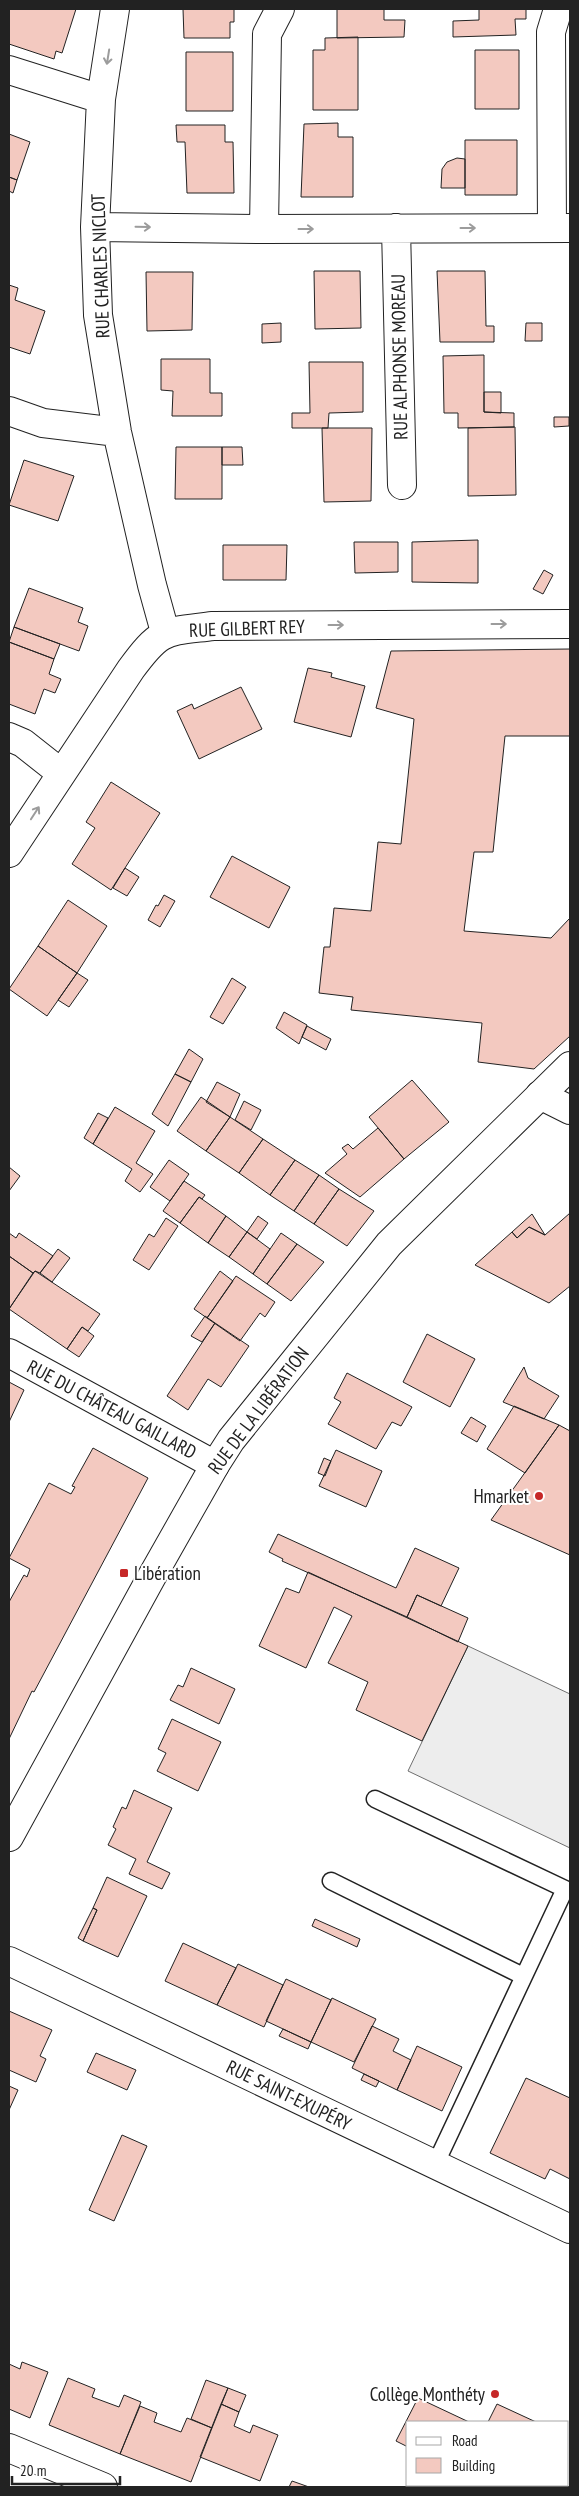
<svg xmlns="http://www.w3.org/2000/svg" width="579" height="2496" viewBox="0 0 579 2496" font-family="'PT Sans Narrow',sans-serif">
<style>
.parking{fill:#ededed;stroke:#6f6f6f}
.building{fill:#f3c9c0;stroke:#222}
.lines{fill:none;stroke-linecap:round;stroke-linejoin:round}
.service-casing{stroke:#222;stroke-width:19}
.minor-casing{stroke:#222;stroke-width:30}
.tertiary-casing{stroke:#222;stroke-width:30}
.service{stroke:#fff;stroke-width:16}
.minor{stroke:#fff;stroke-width:28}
.tertiary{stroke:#fff;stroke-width:28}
.oneway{stroke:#9c9c9c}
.poi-dot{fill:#c62828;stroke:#fff;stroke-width:2}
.labels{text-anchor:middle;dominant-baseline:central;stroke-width:4;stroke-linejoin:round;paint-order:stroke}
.street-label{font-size:19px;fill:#222;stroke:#fff}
.poi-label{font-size:19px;fill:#222;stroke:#fff;text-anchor:end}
</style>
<rect width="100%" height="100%" fill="#fff"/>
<!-- parking -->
<path class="parking" d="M468,1646L570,1694V1848L408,1771Z"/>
<!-- building -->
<path class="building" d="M9,9H76L62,53L56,51L54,59L9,44Z
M183,9H234V22H230V38H184Z
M337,9H384V20H405L404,37L337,38Z
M479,9H526V19H515L516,35L453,37V21L479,20Z
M358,37V110H313V50H325V38Z
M475,50H519V109H475Z
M186,52H233V111H186Z
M338,123V137H353V197H301L304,124Z
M176,125H225V142H233L234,193H187L185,142H177Z
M9,134L30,142L17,180L9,177Z
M465,140H517V195H465Z
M457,158L465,159V188H441L442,169L447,162Z
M9,177L17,180L13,193L9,191Z
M314,271H360L361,328L315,329Z
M437,271H485L486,326H494V342H440Z
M146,272H193L192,330L147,331Z
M9,285L18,288L15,300L45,311L30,354L9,347Z
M281,323V342L262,343V324Z
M526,323H542V341H525Z
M484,355V412L514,413V427L458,428V413H444L443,356Z
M161,359H210V393H222V416H172L173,391L161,390Z
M309,362H363V412L329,413L328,428H292V413H310Z
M484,392H501V413L484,412Z
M554,417H569V426L554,427Z
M515,427L516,495L468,496V428Z
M322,428H372L371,501L324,502Z
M176,447H222V499H175Z
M222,447H242L243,465H222Z
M24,460L74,476L58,521L9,505Z
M478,540V583L412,582V542Z
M354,542H398V572L355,573Z
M223,545H287L286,580H223Z
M544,570L553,575L543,594L533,589Z
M29,588L83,608L78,622L88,626L79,651L14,627Z
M14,627L60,644L54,659L9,642Z
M9,642L54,659L49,674L61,679L55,693L44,689L35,714L9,704Z
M570,649V736H505L493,852H474L464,931L551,938L570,918V1036L534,1069L478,1062L482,1023L351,1010L353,997L319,993L324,947H330L334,908L371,911L378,842L401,844L414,719L376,708L391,651Z
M308,668L332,673L331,677L365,686L351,737L294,722Z
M241,687L262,729L199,759L177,711L192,704L194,709Z
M111,782L160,813L111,890L72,864L95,828L86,822Z
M232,856L290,887L269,928L210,897Z
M125,868L139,877L127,896L113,888Z
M164,895L175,901L160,927L148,920L156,905L158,906Z
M68,900L107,926L77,973L38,946Z
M38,946L77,973L47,1016L9,989Z
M77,973L88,980L69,1007L58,1000Z
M232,978L246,987L223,1024L210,1017Z
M284,1012L307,1025L299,1044L276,1028Z
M307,1026L331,1039L326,1050L302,1037Z
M189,1049L203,1059L191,1082L175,1074Z
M175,1074L191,1082L168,1126L152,1114Z
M412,1080L449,1122L404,1159L369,1117Z
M217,1082L240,1094L230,1117L206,1102Z
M201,1097L230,1117L206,1151L177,1131Z
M244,1101L261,1110L251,1130L235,1120Z
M115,1107L155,1131L136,1163L153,1174L140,1192L125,1181L132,1169L93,1144Z
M98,1113L108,1118L93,1144L84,1138Z
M230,1117L263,1139L239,1173L206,1151Z
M378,1128L404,1159L360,1197L325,1173L347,1154L342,1148L348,1144L353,1149Z
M263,1139L295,1160L270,1195L239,1173Z
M169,1160L189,1174L170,1201L150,1187Z
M295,1160L319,1175L294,1211L270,1195Z
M9,1167L20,1176L9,1191Z
M319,1175L339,1189L314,1224L294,1211Z
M184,1181L205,1195L202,1199L199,1197L180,1223L163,1211Z
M339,1189L374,1211L347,1246L314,1224Z
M199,1197L226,1216L208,1243L180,1223Z
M570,1213V1286L549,1303L475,1265L512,1232L517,1238L529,1227L545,1235Z
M532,1214L545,1235L529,1227L517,1238L512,1232Z
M226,1216L247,1232L229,1257L208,1243Z
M258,1216L268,1223L257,1239L247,1232Z
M166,1218L178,1226L149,1270L133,1260L149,1234L154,1237Z
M247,1232L270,1249L253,1274L229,1257Z
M9,1233L16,1238L19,1233L53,1256L40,1273L35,1271L33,1273L9,1256Z
M281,1233L297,1244L267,1284L253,1274Z
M297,1244L324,1262L291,1301L267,1284Z
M58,1249L70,1258L52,1282L40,1273Z
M9,1256L33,1273L9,1309Z
M35,1271L100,1314L88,1331L82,1327L67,1349L9,1309Z
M220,1271L233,1281L207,1318L194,1309Z
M236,1276L275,1302L265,1317L260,1313L240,1341L207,1318Z
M205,1316L215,1323L202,1342L191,1336Z
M215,1323L249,1346L221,1387L208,1379L188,1410L167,1396Z
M82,1327L94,1336L79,1357L67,1349Z
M427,1334L475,1359L450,1407L403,1382Z
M524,1367L528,1378L559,1396L544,1419L503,1402Z
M347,1373L412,1407L401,1426L392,1422L376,1449L328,1424L341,1402L334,1398Z
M9,1382L24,1390L9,1422Z
M514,1406L559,1425L525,1473L487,1449Z
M471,1417L486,1426L477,1442L461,1433Z
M559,1425L570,1431V1555L491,1520Z
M93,1448L148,1478L34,1692L32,1691L9,1739V1602L24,1575L27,1577L30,1569L9,1558L49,1483L71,1494L75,1487L72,1486Z
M336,1450L382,1471L366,1507L319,1486Z
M324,1458L331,1461L325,1476L318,1473Z
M278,1534L396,1588L415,1548L459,1568L441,1606L417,1595L407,1617L282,1561L283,1559L269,1552Z
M308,1572L468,1646L422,1741L356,1710L368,1682L328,1663L352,1616L334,1607L306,1668L259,1646L286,1588L299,1593Z
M417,1595L468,1618L458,1642L407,1617Z
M191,1668L235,1689L219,1724L170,1700L178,1685L183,1687Z
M172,1719L221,1742L198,1791L157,1771L166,1753L158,1749Z
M134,1790L172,1808L147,1862L170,1873L162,1889L129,1874L136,1859L108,1845L116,1829L113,1827L122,1807L126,1809Z
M107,1877L147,1896L118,1957L83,1941L97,1910L93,1908Z
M93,1908L97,1910L83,1941L78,1938Z
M315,1919L360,1939L357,1947L312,1926Z
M183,1943L236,1968L217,2005L165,1981Z
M238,1964L283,1985L264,2027L217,2005Z
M286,1979L331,2000L311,2042L266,2021Z
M332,1998L376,2019L354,2062L311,2042Z
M9,2011L52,2030L40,2056L46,2059L36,2082L9,2070Z
M372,2026L399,2039L393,2051L411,2060L397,2090L352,2068Z
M283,2029L311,2042L308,2049L279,2036Z
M417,2046L462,2067L442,2111L397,2090Z
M96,2053L136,2070L127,2090L87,2072Z
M364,2074L379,2081L376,2087L361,2080Z
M526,2078L570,2098V2179L550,2169L545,2179L490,2153Z
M9,2086L18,2090L9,2110Z
M122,2135L147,2146L114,2221L89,2210Z
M22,2362L48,2372L30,2418L9,2409V2364L20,2369Z
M68,2378L95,2389L92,2397L119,2407L124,2395L141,2402L120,2454L49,2425Z
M206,2380L228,2388L212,2428L191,2419Z
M228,2388L246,2395L239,2412L221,2404Z
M418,2398L469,2422H408V2447L396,2441Z
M221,2404L239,2412L234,2426L250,2433L253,2425L278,2435L260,2481L200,2457Z
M497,2404L536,2422H488Z
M140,2406L157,2413L154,2422L181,2432L187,2418L212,2428L191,2482L120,2454Z
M292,2481L309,2487H289Z"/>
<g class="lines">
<!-- service casing -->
<g class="service-casing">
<path id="service" d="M375,1799L565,1889L435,2165
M331,1881L523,1976
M546,2487L547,2485"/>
</g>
<!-- minor casing -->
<g class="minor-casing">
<path id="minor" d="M115,9L101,99L95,227L98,315L117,432L152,585L165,632
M9,70L101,99
M95,227L264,229L570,228
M396,228L402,485
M552,228L551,32L558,9
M264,229L267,34L280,9
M9,411L43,423L117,432
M9,737L23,743L61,773
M9,853L131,669C161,628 165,632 213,626L570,624
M540,1095L570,1110
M9,1353L215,1465
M9,1961L570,2229
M9,2448L103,2487"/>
</g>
<!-- tertiary casing -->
<g class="tertiary-casing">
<path id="tertiary" d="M9,1837L151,1578L215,1465L231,1440L389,1244L570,1066"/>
</g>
<!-- service -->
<use href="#service" class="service"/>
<!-- minor -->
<use href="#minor" class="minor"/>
<!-- tertiary -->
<use href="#tertiary" class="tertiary"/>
</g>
<!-- one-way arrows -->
<defs><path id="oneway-shaft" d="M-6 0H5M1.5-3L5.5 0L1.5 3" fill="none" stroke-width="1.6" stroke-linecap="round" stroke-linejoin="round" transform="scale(1.25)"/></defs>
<g class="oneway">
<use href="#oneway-shaft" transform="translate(108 57) rotate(99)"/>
<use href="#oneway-shaft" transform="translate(143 227) rotate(1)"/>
<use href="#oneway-shaft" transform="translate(468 228)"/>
<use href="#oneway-shaft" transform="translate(306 229)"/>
<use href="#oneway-shaft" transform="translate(499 624)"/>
<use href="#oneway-shaft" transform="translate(336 625)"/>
<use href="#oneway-shaft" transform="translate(35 813) rotate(-57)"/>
</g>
<!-- markers -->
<g class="poi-dot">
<circle cx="539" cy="1496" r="5"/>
<rect x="119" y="1568" width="10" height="10" rx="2.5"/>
<circle cx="495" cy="2394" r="5"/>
</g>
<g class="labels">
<!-- street labels -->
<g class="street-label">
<text transform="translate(100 266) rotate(-92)">RUE CHARLES NICLOT</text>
<text transform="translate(399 357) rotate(-91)">RUE ALPHONSE MOREAU</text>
<text transform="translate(247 628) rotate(-2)">RUE GILBERT REY</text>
<text transform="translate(112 1409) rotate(28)">RUE DU CHÂTEAU GAILLARD</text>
<text transform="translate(258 1410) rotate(-53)">RUE DE LA LIBÉRATION</text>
<text transform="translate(289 2095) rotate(26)">RUE SAINT-EXUPÉRY</text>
</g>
<!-- poi labels -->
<g class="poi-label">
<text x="529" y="1496">Hmarket</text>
<text x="134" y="1573" text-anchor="start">Libération</text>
<text x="485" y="2394">Collège Monthéty</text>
</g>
</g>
<!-- border -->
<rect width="579" height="2496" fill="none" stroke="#222222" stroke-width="20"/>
<!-- legend -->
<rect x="406" y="2421" width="162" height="65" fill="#ffffff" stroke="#a7a7a7"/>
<rect x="416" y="2437" width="25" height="8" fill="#ffffff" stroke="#a7a7a7"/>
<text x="452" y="2446" font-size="15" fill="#222222">Road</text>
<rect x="416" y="2458" width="25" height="15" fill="#f3c9c0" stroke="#a7a7a7"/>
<text x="452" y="2471" font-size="15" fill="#222222">Building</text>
<!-- scale -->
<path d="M12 2476v8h108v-8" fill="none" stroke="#222222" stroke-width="2.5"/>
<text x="20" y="2476" font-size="15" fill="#222222" stroke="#ffffff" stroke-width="4" paint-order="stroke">20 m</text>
</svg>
